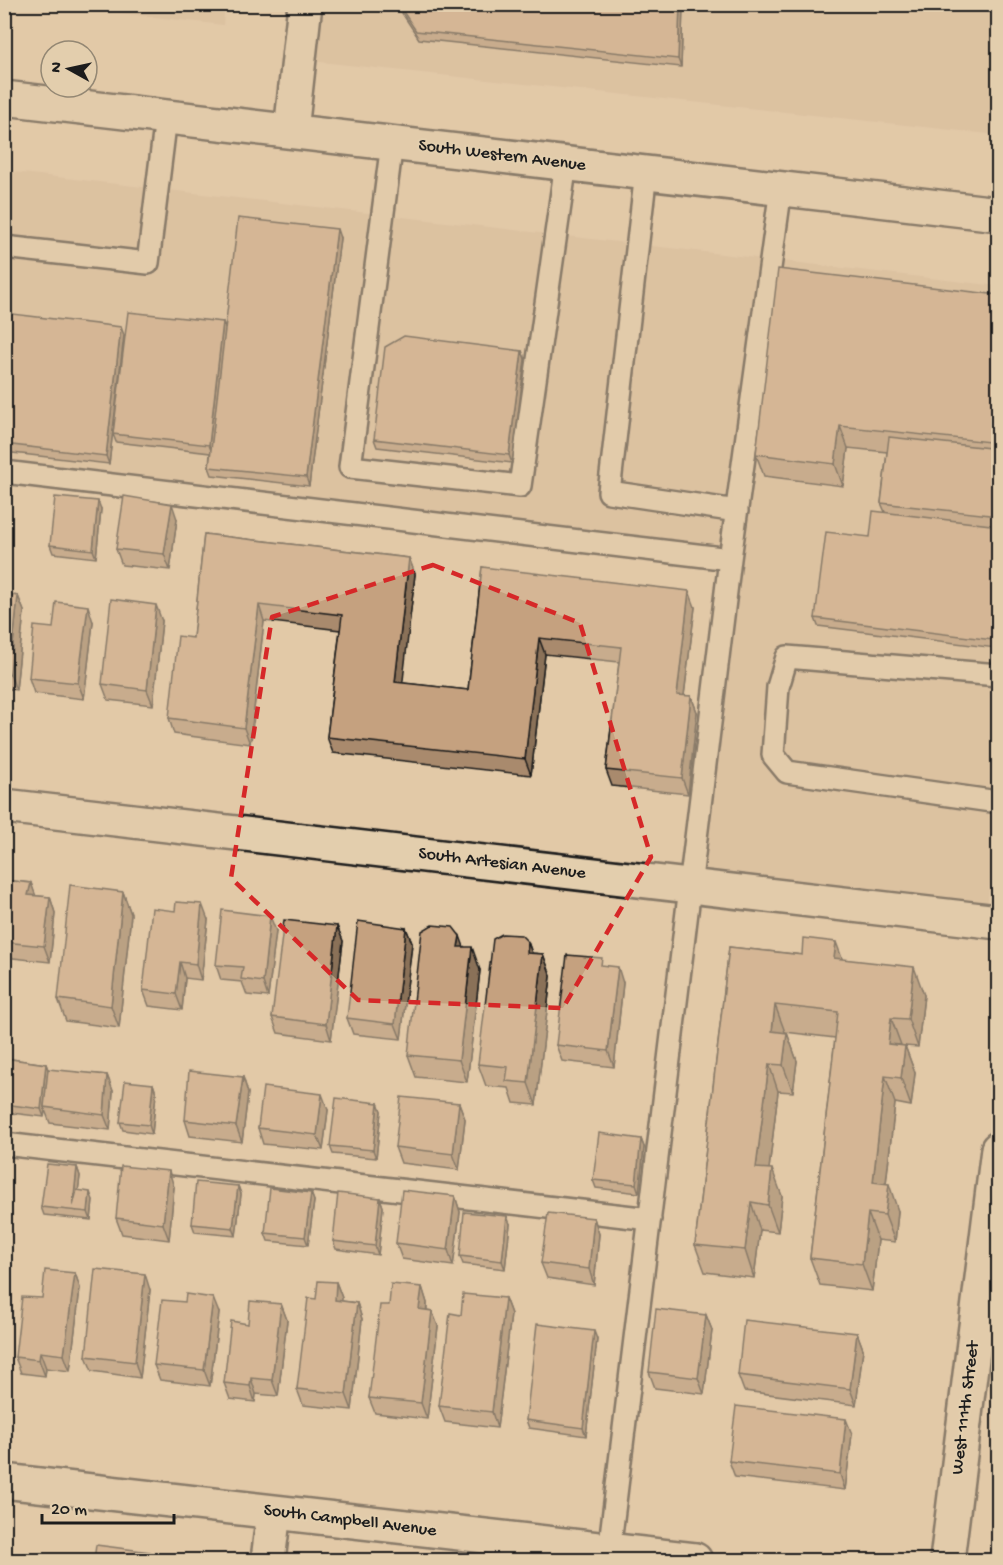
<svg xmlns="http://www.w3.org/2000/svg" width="1003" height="1565" viewBox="0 0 1003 1565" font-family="'Gochi Hand',sans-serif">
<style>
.built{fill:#d5ba98}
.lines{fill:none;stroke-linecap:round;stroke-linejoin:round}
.lane-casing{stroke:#1c1c1c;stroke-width:26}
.street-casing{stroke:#1c1c1c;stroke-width:38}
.secondary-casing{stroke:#1c1c1c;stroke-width:38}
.lane{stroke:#e3cead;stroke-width:21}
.street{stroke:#e3cead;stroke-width:33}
.secondary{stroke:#e3cead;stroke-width:33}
.wall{fill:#a98a6d;stroke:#1c1c1c;stroke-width:1.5}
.shaded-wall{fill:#8a7159;stroke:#1c1c1c;stroke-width:1.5}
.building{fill:#c5a17f;stroke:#1c1c1c;stroke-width:1.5}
.marked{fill:none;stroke:#d62828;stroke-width:4.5;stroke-dasharray:12 8;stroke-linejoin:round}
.labels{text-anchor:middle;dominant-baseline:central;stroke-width:4.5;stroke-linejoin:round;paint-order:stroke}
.street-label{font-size:18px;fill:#1c1c1c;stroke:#e3cead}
</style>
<rect width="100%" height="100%" fill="#e2c9a7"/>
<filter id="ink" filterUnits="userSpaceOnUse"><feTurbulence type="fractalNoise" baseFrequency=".0167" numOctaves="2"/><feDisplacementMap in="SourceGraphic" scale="12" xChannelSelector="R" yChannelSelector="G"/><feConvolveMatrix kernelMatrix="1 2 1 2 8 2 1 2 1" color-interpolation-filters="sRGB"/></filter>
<g filter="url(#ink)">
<!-- built -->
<path class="built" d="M52,5H225L223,25Z
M317,5H998V135L311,61Z
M5,171L998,286V814L986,915L693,880L733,554L5,466Z"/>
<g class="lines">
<!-- lane casing -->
<g class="lane-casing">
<path id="lane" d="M392,143L350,467L520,486L566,163
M646,172L609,492L737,511
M4,247L148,263L166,117
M4,472L730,559
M998,675L787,657L778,687L773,755L787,772L998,802
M4,1144L650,1219
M608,1560L730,559L781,188"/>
</g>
<!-- street casing -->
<g class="street-casing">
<path id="street" d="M291,131L305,4
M4,806L998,922
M4,1481L695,1560
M268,1560L274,1512"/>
</g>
<!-- secondary casing -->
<g class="secondary-casing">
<path id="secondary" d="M4,98L998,214
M947,1560L998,1149"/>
</g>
<!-- lane -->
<use href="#lane" class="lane"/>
<!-- street -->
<use href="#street" class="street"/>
<!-- secondary -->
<use href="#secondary" class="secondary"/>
</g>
<!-- wall -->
<path class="wall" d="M396,4H683L681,67L419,39Z
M340,238L309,486L212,475L209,467L210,453L116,442L113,434L223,322L225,328Z
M999,295V630L996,648L818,626L815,618L870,537L885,512L881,503L887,452L848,448L843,486L764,476L756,454Z
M4,313L124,335L109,464L4,452Z
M522,351L525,359L512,463L377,447L374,439Z
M101,509L96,558L53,553L50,545Z
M177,519L170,570L122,565L116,549Z
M204,534L409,558L415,574L402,683L468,690L482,567L695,607L684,696H691L697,712L688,794L612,786L606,770L619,662L545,654L531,775L333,753L327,737L340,630L264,621L250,744L174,734L169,718L193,638Z
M4,594L18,596L24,611L16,690L4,688Z
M162,621L153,705L108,700L102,684Z
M93,622L84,699L34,693L29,678Z
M4,880L31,883L35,896L50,897L55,913L50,962L4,957Z
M123,892L131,914L119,1028L66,1021L58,999Z
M208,920L201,980L185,978L182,1010L149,1006L143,990Z
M337,926L343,941L331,1040L278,1033L272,1017Z
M406,928L412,943L401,1039L353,1034L347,1018Z
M276,931L268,997L247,995L242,982L221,980L216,965Z
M528,942L532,953L543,954L551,976L536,1105L514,1103L509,1088L486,1086L478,1064Z
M464,947L480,970L467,1082L416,1077L408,1055Z
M729,947L842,959L924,995L918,1047L905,1046L915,1073L911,1106L895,1103L886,1184L898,1211L895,1242L878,1240L872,1291L820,1285L810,1258L835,1038L785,1032L787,1033L797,1061L793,1092L778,1091L769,1169L782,1196L778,1232L760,1230L754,1278L705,1272L695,1245Z
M623,983L614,1067L562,1061L556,1045Z
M4,1058L46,1064L48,1070L107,1075L113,1091L110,1130L50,1123L45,1110L44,1117L4,1112Z
M243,1077L248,1093L242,1142L190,1136L185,1120Z
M153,1084L156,1093L152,1134L123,1130L120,1122Z
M378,1103L381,1111L376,1158L333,1154L330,1146Z
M459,1103L465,1119L459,1170L401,1163L395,1147Z
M328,1110L323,1150L263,1144L258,1128Z
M641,1139L644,1147L639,1193L596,1188L593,1180Z
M77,1167L80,1176L78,1190L93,1200L91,1220L44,1215L41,1207Z
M238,1186L241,1194L236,1236L195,1232L192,1224Z
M174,1187L169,1240L122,1234L116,1218Z
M311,1193L314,1201L308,1245L268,1241L265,1233Z
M455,1196L460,1212L453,1266L402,1259L396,1243Z
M380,1198L383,1207L378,1255L336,1249L333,1241Z
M594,1218L599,1234L594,1285L547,1278L541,1263Z
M510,1224L505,1269L463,1264L460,1256Z
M75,1273L80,1288L70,1371L46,1368L45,1376L21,1373L15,1357L42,1298Z
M336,1282L342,1298L341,1301L357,1303L362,1319L352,1410L303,1405L297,1389L316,1299Z
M422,1287L427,1303V1310L432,1311L438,1326L427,1419L375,1413L369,1398L389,1305Z
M150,1290L140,1378L92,1371L86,1356Z
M505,1298L511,1314L497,1428L445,1422L439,1406Z
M281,1304L287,1320L278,1396L256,1394L255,1402L230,1399L224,1383L248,1324Z
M219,1313L210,1386L160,1380L154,1365Z
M706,1315L712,1330L704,1394L655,1388L649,1372Z
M857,1333L863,1349L856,1405L744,1391L738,1375Z
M597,1339L586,1436L529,1428L526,1420Z
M852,1434L845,1490L735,1477L729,1461Z"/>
<!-- shaded-wall -->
<path class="shaded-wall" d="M680,4H683L681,67L678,59Z
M337,229L340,238L309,486L306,477Z
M223,322L226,330L212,453L209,445Z
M121,327L124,335L109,464L106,456Z
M522,351L525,359L512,463L509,455Z
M840,426L848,448L843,486L835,464Z
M98,501L101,509L96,558L93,550Z
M172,504L177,519L170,570L164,554Z
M409,558L415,574L401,698L395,682Z
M689,591L695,607L682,711L677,695Z
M18,596L24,611L16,690L10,674Z
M999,598V630L996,648L993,640Z
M156,605L162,621L153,705L147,690Z
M259,605L264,621L250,744L244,728Z
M88,606L93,622L84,699L78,683Z
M539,638L545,654L531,775L525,759Z
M691,696L697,712L688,794L682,778Z
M31,883L37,899L28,895Z
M123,892L131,914L119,1028L111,1006Z
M50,897L55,913L50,962L44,946Z
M202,904L208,920L201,980L196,964Z
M270,916L276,931L268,997L263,982Z
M337,926L343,941L331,1040L326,1024Z
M406,928L412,943L401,1039L395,1024Z
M460,936L468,958L458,947Z
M528,942L536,965L527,953Z
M836,942L846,969L834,958Z
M472,947L480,970L467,1082L459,1060Z
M543,954L551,976L536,1105L528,1083Z
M180,962L185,978L182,1010L176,994Z
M618,967L623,983L614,1067L608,1051Z
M914,967L924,995L918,1047L908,1019Z
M775,1005L785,1032L782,1058L772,1031Z
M891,1018L901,1045L888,1044Z
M787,1033L797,1061L793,1092L783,1065Z
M905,1046L915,1073L911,1106L901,1078Z
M46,1064L49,1072L44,1107L45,1110L44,1117L41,1109Z
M769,1064L778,1091L766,1195L756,1168Z
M107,1075L113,1091L110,1130L104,1115Z
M885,1076L895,1103L883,1209L873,1182Z
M243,1077L248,1093L242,1142L236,1126Z
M153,1084L156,1093L152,1134L149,1125Z
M322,1094L328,1110L323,1150L317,1135Z
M378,1103L381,1111L376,1158L373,1150Z
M459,1103L465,1119L459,1170L453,1154Z
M641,1139L644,1147L639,1193L636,1184Z
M4,1156L7,1163L4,1186Z
M77,1167L80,1176L76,1210L73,1206Z
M772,1169L782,1196L778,1232L768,1205Z
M169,1171L174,1187L169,1240L163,1224Z
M889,1184L898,1211L895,1242L885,1215Z
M238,1186L241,1194L236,1236L233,1228Z
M90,1192L93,1200L91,1220L88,1212Z
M311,1193L314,1201L308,1245L305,1237Z
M455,1196L460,1212L453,1266L448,1250Z
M380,1198L383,1207L378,1255L375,1246Z
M751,1202L760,1230L754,1278L745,1250Z
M868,1213L878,1240L872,1291L862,1264Z
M507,1216L510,1224L505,1269L502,1261Z
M594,1218L599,1234L594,1285L589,1269Z
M5,1254L11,1270L4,1327V1261Z
M75,1273L80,1288L70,1371L64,1355Z
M145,1274L150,1290L140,1378L135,1362Z
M336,1282L342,1298L341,1316L335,1300Z
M422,1287L427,1303L425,1325L419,1309Z
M213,1298L219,1313L210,1386L204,1370Z
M505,1298L511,1314L497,1428L492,1412Z
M357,1303L362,1319L352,1410L346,1394Z
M281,1304L287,1320L278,1396L272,1380Z
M432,1311L438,1326L427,1419L421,1403Z
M706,1315L712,1330L704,1394L698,1378Z
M594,1331L597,1339L586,1436L583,1428Z
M857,1333L863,1349L856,1405L850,1389Z
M40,1352L46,1368L45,1376L39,1360Z
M251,1378L256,1394L255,1402L250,1386Z
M846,1419L852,1434L845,1490L840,1474Z
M150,1552L153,1560H149Z"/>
<!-- building -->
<path class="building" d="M398,4H680L678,59L416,31Z
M238,218L337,229L306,477L209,467Z
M778,269L999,295V443L840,426L835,464L756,454Z
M128,312L223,322L209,445L113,434Z
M4,313L121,327L106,456L4,444Z
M404,336L522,351L509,455L374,439L385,347Z
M889,437L999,449V516L881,503Z
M124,496L172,504L164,554L116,549Z
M55,497L98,501L93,550L50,545Z
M873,511L999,526V598L993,640L815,618L826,532L870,537Z
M204,534L409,558L395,682L468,690L482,567L689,591L677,695L691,696L682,778L606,770L621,647L539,638L525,759L327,737L342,615L259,605L244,728L169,718L178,636L193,638Z
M4,594L18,596L10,674L4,673Z
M111,599L156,605L147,690L102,684Z
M56,602L88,606L78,683L29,678L34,626L53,628Z
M4,880L31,883L28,895L50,897L44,946L4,942Z
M70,885L123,892L111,1006L58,999Z
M176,902L202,904L196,964L180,962L176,994L143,990L152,908L175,911Z
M222,910L270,916L263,982L241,979L243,967L216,965Z
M284,920L337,926L326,1024L272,1017Z
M358,921L406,928L395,1024L347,1018Z
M432,925L453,927L460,936L458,947H472L459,1060L408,1055L422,931Z
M502,934L521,935L528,942L527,953L543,954L528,1083L506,1081L508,1067L478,1064L493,939Z
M803,938L836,942L834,958L914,967L908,1019L891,1018L888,1044L905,1046L901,1078L885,1076L873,1182L889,1184L885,1215L868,1213L862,1264L810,1258L838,1012L775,1005L772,1031L787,1033L783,1065L769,1064L756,1168L772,1169L768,1205L751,1202L745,1250L695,1245L729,947L802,955Z
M567,955L602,958L601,965L618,967L608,1051L556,1045Z
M4,1058L46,1064L41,1109L4,1104Z
M48,1069L107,1075L104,1115L44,1107Z
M189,1071L243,1077L236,1126L185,1120Z
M125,1081L153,1084L149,1125L120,1122Z
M263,1087L322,1094L317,1135L258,1128Z
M401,1097L459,1103L453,1154L395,1147Z
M336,1098L378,1103L373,1150L330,1146Z
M599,1133L641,1139L636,1184L593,1180Z
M47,1164L77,1167L73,1206L77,1190L90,1192L88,1212L41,1207Z
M121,1166L169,1171L163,1224L116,1218Z
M196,1182L238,1186L233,1228L192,1224Z
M270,1188L311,1193L305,1237L265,1233Z
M402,1190L455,1196L448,1250L396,1243Z
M338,1193L380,1198L375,1246L333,1241Z
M464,1212L507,1216L502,1261L460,1256Z
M548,1213L594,1218L589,1269L541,1263Z
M95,1269L145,1274L135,1362L86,1356Z
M45,1270L75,1273L64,1355L40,1352L39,1360L15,1357L22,1297L42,1298Z
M318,1281L336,1282L335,1300L357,1303L346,1394L297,1389L308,1298L316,1299Z
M391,1284L422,1287L419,1309L432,1311L421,1403L369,1398L380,1305H389Z
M186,1294L213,1298L204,1370L154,1365L162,1300L185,1302Z
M463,1294L505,1298L492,1412L439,1406L450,1313L461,1315Z
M250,1301L281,1304L272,1380L251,1378L250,1386L224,1383L231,1321L248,1324Z
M656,1309L706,1315L698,1378L649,1372Z
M744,1320L857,1333L850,1389L738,1375Z
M537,1324L594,1331L583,1428L526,1420Z
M736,1406L846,1419L840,1474L729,1461Z
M96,1545L150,1552L149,1560H94Z"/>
</g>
<!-- marked area -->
<path d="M0 0H1003V1565H0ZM433,565L580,623L651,857L563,1008L358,1000L231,878L272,617Z" fill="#e2c9a7" fill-opacity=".55" fill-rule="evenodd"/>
<path class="marked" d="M433,565L580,623L651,857L563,1008L358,1000L231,878L272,617Z"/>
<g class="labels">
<!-- street labels -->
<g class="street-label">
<text transform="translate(502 156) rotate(7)">South Western Avenue</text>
<text transform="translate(502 864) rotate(7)">South Artesian Avenue</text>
<text transform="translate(966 1408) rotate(-83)">West 111th Street</text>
<text transform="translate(350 1521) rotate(7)">South Campbell Avenue</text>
</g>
</g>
<!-- margin -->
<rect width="1003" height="1565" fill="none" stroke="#e3cead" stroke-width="24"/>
<rect x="12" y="12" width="979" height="1541" fill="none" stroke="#1c1c1c" stroke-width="2" filter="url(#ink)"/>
<!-- north arrow -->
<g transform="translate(69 69) rotate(278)"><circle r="28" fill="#e3cead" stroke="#938773" stroke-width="1.5"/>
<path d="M0-4.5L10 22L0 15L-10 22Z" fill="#1c1c1c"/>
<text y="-9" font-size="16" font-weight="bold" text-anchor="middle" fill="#1c1c1c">N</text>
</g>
<!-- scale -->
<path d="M42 1514v9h132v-9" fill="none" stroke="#1c1c1c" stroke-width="3"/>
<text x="51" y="1514" font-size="18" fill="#1c1c1c" stroke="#e3cead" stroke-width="4.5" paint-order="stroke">20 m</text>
</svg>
